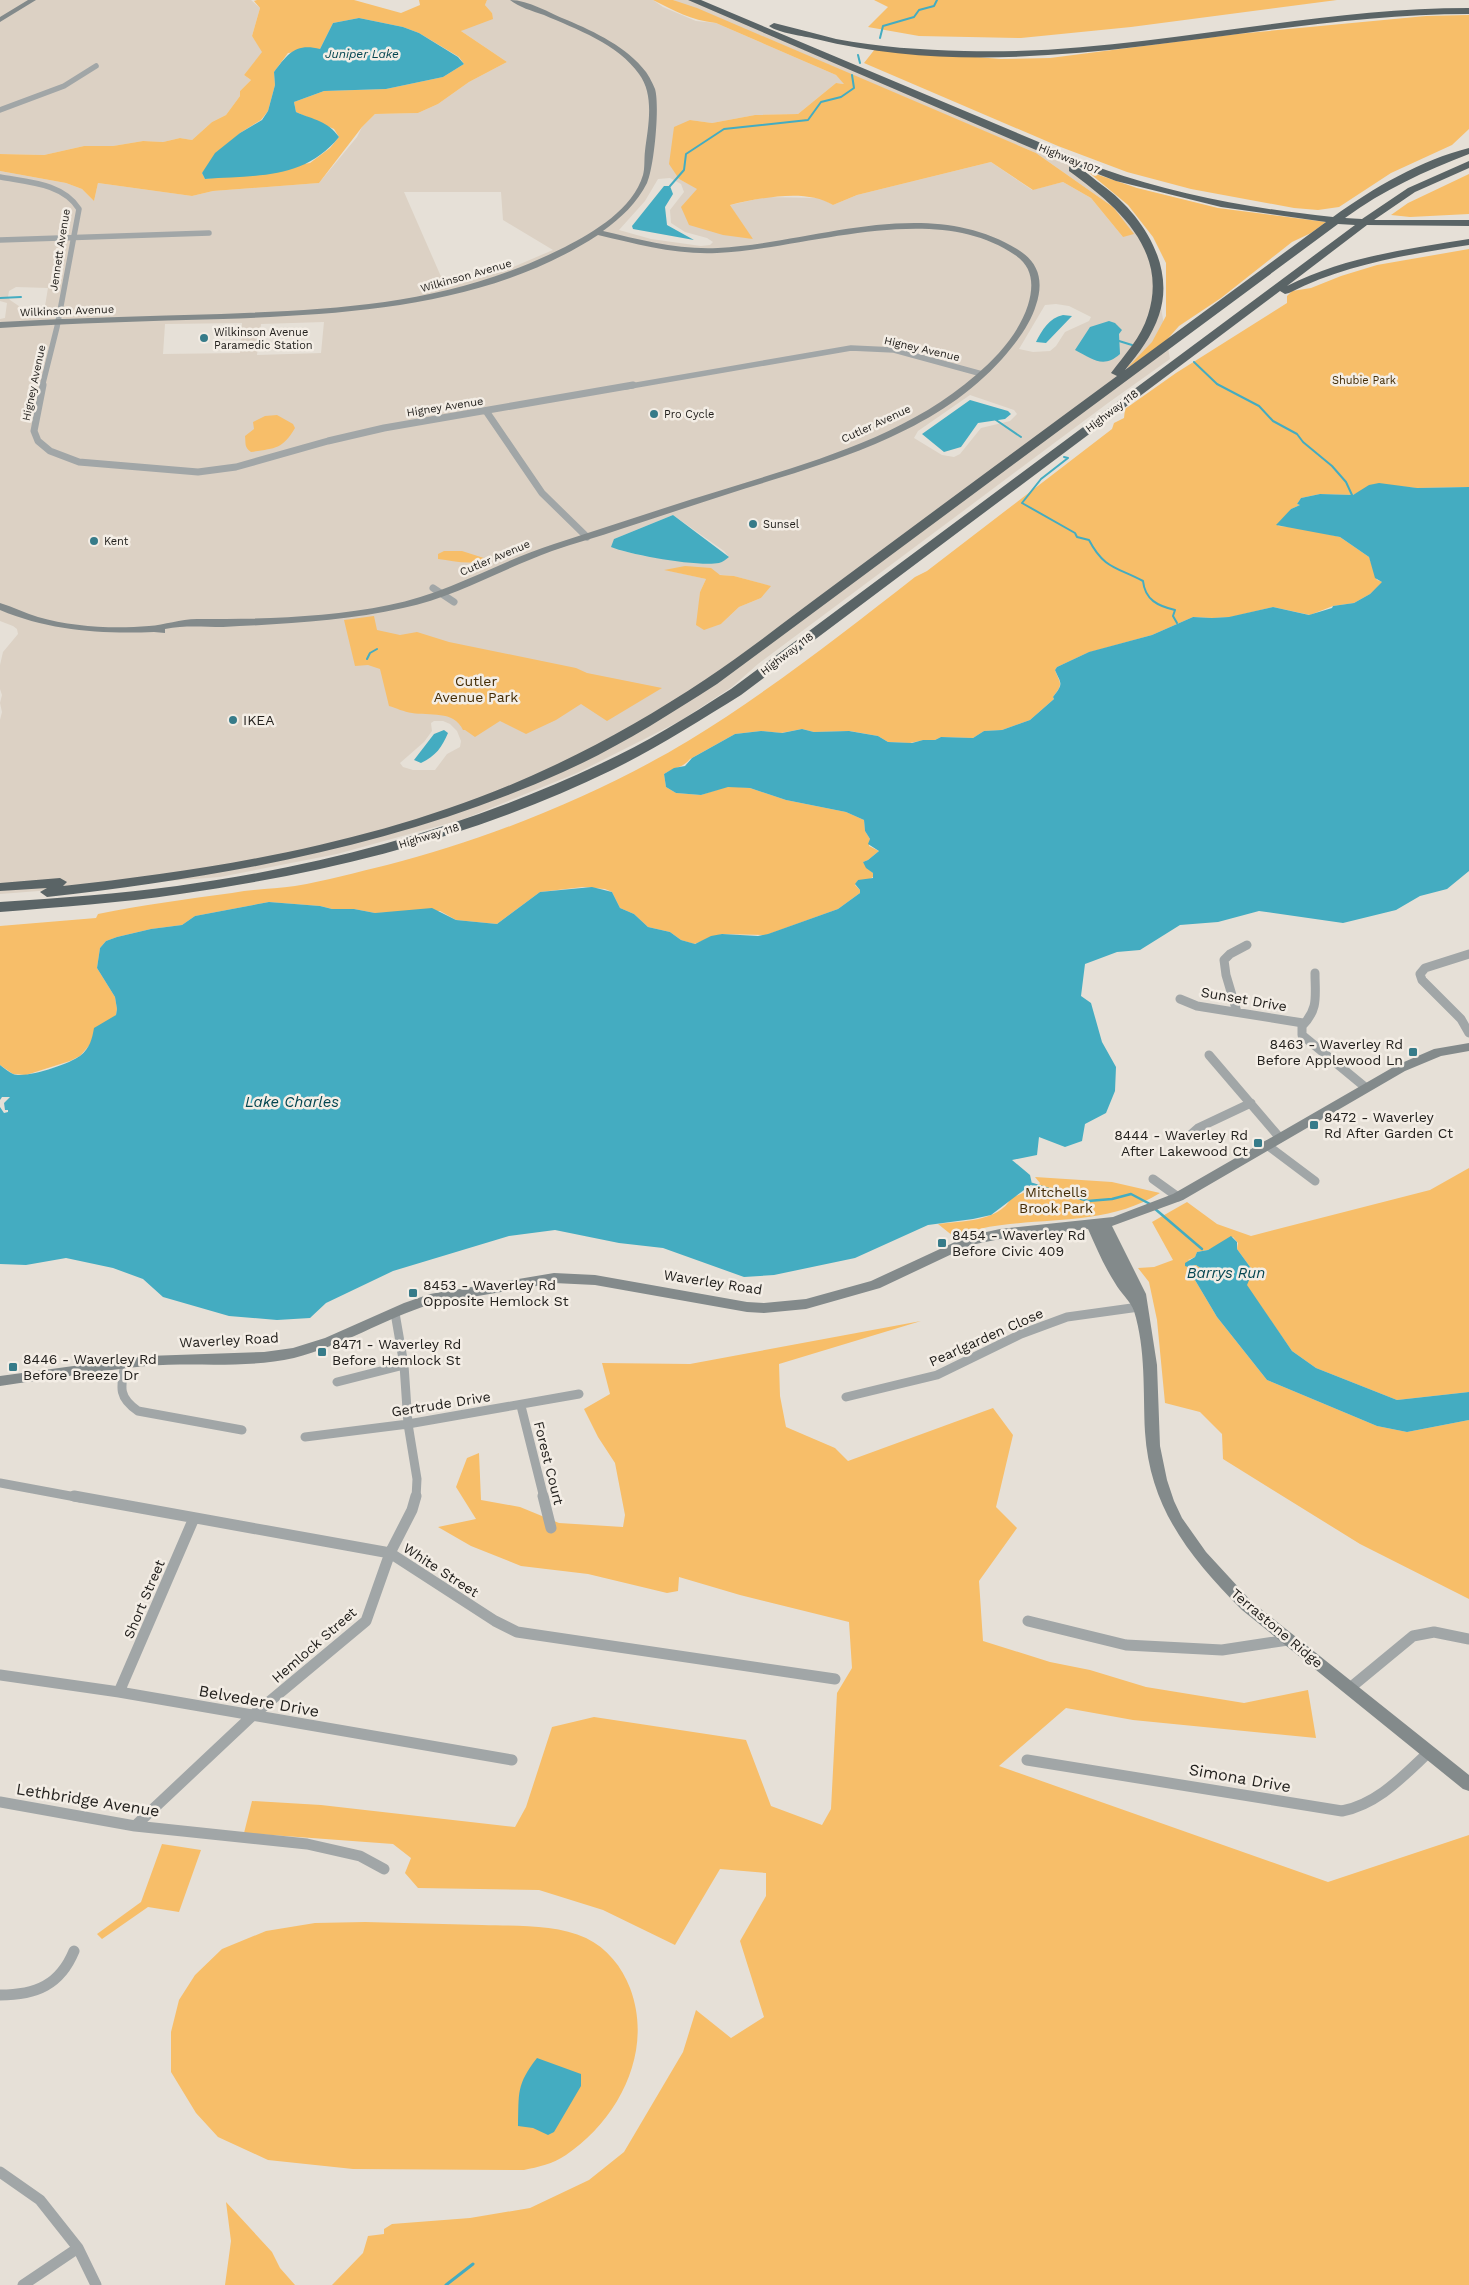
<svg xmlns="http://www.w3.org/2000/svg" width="1469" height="2285" viewBox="0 0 1469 2285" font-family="'Work Sans',sans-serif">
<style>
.built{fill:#dcd1c4;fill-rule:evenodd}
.green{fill:#f7be69;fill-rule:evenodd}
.water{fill:#44acc1}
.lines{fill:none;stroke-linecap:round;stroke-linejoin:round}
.stream-far2{stroke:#44acc1;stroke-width:2}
.stream-far1{stroke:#44acc1;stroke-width:2.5}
.stream{stroke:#44acc1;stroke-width:3}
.street-far3{stroke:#a1a6a7;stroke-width:5.5}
.street-far2{stroke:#a1a6a7;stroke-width:7}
.street-far1{stroke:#a1a6a7;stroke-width:9}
.street{stroke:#a1a6a7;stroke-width:11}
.secondary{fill:#838a8b;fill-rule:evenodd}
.highway{fill:#5a6466;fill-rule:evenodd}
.poi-dot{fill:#367b89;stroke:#f3ede5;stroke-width:2}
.labels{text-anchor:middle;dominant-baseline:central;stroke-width:5;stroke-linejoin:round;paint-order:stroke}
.far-street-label{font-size:11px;fill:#22201d;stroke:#f3ede5}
.far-poi-label{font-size:11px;fill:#22201d;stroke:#f3ede5;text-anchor:start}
.far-park-label{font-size:11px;fill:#432c05;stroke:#f3ede5}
.far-water-label{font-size:12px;font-style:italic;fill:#034550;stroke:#f3ede5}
.park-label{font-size:14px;fill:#432c05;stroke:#f3ede5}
.poi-label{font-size:14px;fill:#22201d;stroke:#f3ede5;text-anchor:start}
.street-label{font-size:14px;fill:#22201d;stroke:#f3ede5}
.water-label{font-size:15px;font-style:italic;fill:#034550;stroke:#f3ede5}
.near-street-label{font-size:16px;fill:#22201d;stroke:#f3ede5}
</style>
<rect width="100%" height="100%" fill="#e6e0d7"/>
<!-- built -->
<path class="built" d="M0,0H251L260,8L252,36L263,52L244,75L251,80L240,91V96L226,115L212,122L192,140L180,138L163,142L143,141L113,146H84L44,155L0,154Z
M487,0H653L663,7L696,21L716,23L836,75L845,84L836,83L798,114L755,115L712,123L690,120L679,179L698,189L752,239L730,205L766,197L821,198L833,205L857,195L991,162L1032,190L1063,182L1091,198L1123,237L1113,207L1036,153L673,0H699L1069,165L1137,222L1156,279L1170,359L1108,403L758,664L732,687L680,721L577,773L464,819L337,854L220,877L0,894V720L2,712L0,703L2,695L0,689V665L3,652L18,634L17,629L13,626L0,621V319L5,318L7,303L0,301V171L66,183L82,189L94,201L98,183L192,196L213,191L319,183L357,137L362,127L375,114L418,113L438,104L469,82L507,62L461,31L492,13L485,5ZM670,178L681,184L684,192L670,210L671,223L685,232L707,238L713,242L710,245L701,246L651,239L619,230L645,201L658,179ZM404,192H501L503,220L553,250L506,270L446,288ZM16,287L48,288L44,312L29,313L10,300L8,297L9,291ZM1056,304L1069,306L1091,317L1089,321L1065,332L1056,346L1050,351L1033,352L1019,349L1045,305ZM324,322L321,353L257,355L261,324ZM242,323L240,353L163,354L165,324ZM970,395L1014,410L1017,414L1010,421L981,428L960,454L954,457L942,455L914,438L918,431ZM673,515L724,551L729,557L699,563L644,556L619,550L614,539ZM666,570L734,576L770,586L761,598L739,607L721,624L699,608L700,592L706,579ZM434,721H443L450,724L457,731L461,741L460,747L447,754L435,770H413L403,767L400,763L424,742L432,731L431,723Z"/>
<!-- green -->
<path class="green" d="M257,0H354L401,13L420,5L419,0H487L485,5L492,13L493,19L461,31L507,62L469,82L438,104L418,113L375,114L362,127L319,183L213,191L192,196L98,183L94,201L82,189L66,183L0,171V154L44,155L84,146H113L143,141L163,142L180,138L192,140L212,122L226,115L240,96V91L251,80L244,75L262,52L252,36L260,8L254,1ZM359,18L403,27L419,33L459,57L464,64L443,77L386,89L324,91L294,102L296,112L334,129L339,137L330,148L310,163L205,179L202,173L240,133L261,120L268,111L275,85L274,72L288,53L320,49L333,23Z
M653,0H673L697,8L1036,153L1113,207L1134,234L1123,237L1091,198L1063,182L1033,190L991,162L857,195L833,205C806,188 760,198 730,205L753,239L723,235L689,225L681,207L697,189L679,179L669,164L674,127L690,120L712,123L755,115L798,114L836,83L844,84L836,75L716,23C690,20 675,11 653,0Z
M874,0H1337L1131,27L1021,38L919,36L868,27L888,7Z
M1469,15V129L1452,145L1391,173L1339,207L1318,210L1294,208L1191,189L1127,172L1058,146L864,63L875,49L1001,59L1050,58L1237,34L1426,16Z
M1087,171L1137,188L1218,208L1326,222L1311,233L1292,242L1221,298L1179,326L1164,343L1127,368L1152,342L1166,316V263L1153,237L1128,205Z
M1469,174V214L1410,217L1391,215L1408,203Z
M1469,249V487L1416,488L1375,484L1353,495L1320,494L1301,498L1297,504L1300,505L1291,509L1278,526L1301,528L1340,537L1369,557L1377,580L1383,582L1370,594L1354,603L1333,606L1310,615L1273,607L1231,617L1213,618L1193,617L1152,635L1087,653L1057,667L1055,670C1060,684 1064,683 1053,697L1054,699L1030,720L1002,730L984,731L973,738L941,737L935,740H924L910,743L888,742L878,736L850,731L814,732L802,729L781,733L761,731L735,734L690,759C683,768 673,768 664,774L666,787L676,793L701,795L728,786L750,788L786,800L846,812L864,820L865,831L870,839L869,846L879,851L868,860L863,862L873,873V877L868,880H858L855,885L860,890V893L838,909L766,935L722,934L694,944L681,940L670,932L648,927L634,914L620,908L612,892L605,889L583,887L540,892L497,924L456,920L440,911L375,913L354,909H332L320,906L269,902L195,916L182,925L151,929L117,937L106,941L100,948L97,968L115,997L117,1009L116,1015L80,1056L70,1061L26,1075L13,1074L0,1065V926L96,918L98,914C142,905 187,899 232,893C253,889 274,889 295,886C326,881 357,872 387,865C487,840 600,794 688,741C768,692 842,634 915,577L927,571L1112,429L1114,423L1124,418L1125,409L1176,373L1287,303V296L1292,291L1311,288L1341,276L1377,265Z
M277,415L293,424L295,428C282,450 275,448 251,452C244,447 246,444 245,436L254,429L253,422L265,416Z
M444,551H462L487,559C472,566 454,561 438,559V554Z
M685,566L711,568L720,575L734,576L771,586L761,598L739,607L721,624L704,630L696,625L700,592L706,579L664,570Z
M374,616L377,630L400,635L417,632L449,642L576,668L587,673L662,688L607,721L581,704L556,720L526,734L500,721L475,737L465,730H463C454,710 429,716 412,713C404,712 396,708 389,706L380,669L368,665L355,666L344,620Z
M1469,1168V1392L1397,1400L1316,1368L1292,1351L1246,1285L1253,1271L1237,1249L1238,1243L1233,1237L1208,1250L1197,1252L1195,1257L1188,1260L1202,1269L1197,1271L1195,1280L1217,1317L1267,1380L1377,1426L1407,1432L1469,1420V1599L1360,1544L1223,1459L1222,1434L1200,1412L1165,1403L1157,1320L1149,1282L1138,1268L1154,1267L1173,1260L1152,1222L1187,1202L1217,1224L1251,1236L1430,1190Z
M1035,1177L1112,1182L1160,1193C1112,1223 1056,1218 1002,1225C985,1227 969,1231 953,1236L938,1224C961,1221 999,1222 1011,1198L1037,1187L1040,1183Z
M921,1321L779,1364L780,1396L786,1427L835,1448L848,1461L993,1408L1013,1435L996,1507L1017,1528L979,1581L983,1641L1050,1662L1090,1670L1146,1687L1244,1703L1308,1690L1316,1738L1133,1720L1066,1708L999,1766L1328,1882L1469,1835V2285H332L363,2253L368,2236L384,2234V2229L392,2224L470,2218L530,2208L589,2180L624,2152L683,2052L696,2010L731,2038L764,2017L740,1941L766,1896V1873L720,1869L675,1945L603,1910L539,1890L418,1888L405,1873L411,1858L393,1844L244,1833L252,1801L321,1805L515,1827L526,1807L552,1727L594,1717L746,1740L771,1806L822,1825L831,1809L837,1693L852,1668L849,1622L740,1595L679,1577L678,1591L667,1593L588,1574L521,1566L471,1546L438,1527L476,1519L456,1487L467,1458L479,1453L481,1500L520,1507L559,1523L623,1527L625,1515L615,1463L598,1437L584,1409L610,1394L602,1363L690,1364Z
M162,1844L201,1850L179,1912L148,1907L102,1939L97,1934L141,1902Z
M365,1922C404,1923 443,1924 482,1925C515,1926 556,1924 586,1938C607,1948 622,1967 630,1988C654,2051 619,2119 566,2155C553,2164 538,2167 524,2170L353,2169L268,2160L218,2137L196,2113L171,2072V2032L179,2000L195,1975L222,1949L266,1931L315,1923Z
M226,2202L272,2252L280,2268L295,2285H225L231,2241Z"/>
<!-- water -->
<path class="water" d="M359,18L403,27L419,33L458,57L464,64L443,77L386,89L324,91L294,102L296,112C314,120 328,121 339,137C304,180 256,175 205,179L202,173L215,153L240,133L262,120L268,111L275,85L274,72C288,54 295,43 320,49L333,23Z
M664,186H670L673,194L665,207L667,225L694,240L633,229L632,226Z
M1063,315L1072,316L1046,343L1036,342C1042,330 1049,318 1063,315Z
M1109,321L1115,323L1122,330L1119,334L1120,354C1103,369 1093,359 1075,350L1090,327Z
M970,400L1008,411L1011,414L1005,419L978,423L961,447L944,452L922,434Z
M1379,483L1417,488L1469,487V871L1447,889L1420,896L1396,910L1343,923L1259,911L1218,922L1180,925L1140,950L1117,952L1085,964L1081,996L1091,1003L1102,1042L1116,1067L1115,1091L1106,1113L1085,1124L1082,1141L1065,1147L1039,1137L1037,1155L1012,1160L1030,1175L1032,1184L991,1215L973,1219L928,1225L855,1258L774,1275L744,1277L663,1248L619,1243L555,1230L509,1236L393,1271L326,1303L310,1318L277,1320L229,1316L163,1297L143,1279L113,1268L66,1258L26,1265L0,1264V1107L4,1113L8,1112V1110H5L4,1103L10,1097H2L0,1100V1065C4,1068 9,1072 13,1074C26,1079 69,1064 80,1056C90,1048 92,1039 94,1028L116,1015L117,1009L115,997L97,968L100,948L106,941L117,937L151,929L182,925L195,916L269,902L320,906L332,909H354L375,913L432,908L456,920L497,924L540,892L592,887L612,892L620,908L634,914L648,927L670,932L681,940L695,944L711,936L722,934L758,936L768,934L838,909L860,893V890L855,884L858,880L873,878V873L866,868L863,862L868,860L879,851L868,844L870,839L865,831L864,820L846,812L786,800L750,788L728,787L701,795L676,793L666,787L664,774L674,768L685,766L692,758L735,734L761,731L782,733L802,729L814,732L849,731L878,736L888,742L912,743L923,740H935L941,737L973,738L984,731L1002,730L1030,720L1054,699L1053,697C1064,683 1061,684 1055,670L1057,667L1089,652L1152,635L1193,617L1212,618L1229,617L1273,607L1309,615L1332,608L1333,606L1354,603L1370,594L1382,582L1375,578L1369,557L1340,537L1276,525L1291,509L1300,505L1297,504L1301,498L1320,494L1353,495L1369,485Z
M673,515L729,557C726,559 723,562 719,563C699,567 630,555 611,547L614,539Z
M444,730L448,733C442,747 436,756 421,763L414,760L434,734Z
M1231,1236L1237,1242V1249L1253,1271L1247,1285L1292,1351L1316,1368L1397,1400L1469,1392V1420L1407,1432L1377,1426L1267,1380L1217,1317L1195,1280L1197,1271L1202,1269L1196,1265L1188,1267L1185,1266V1263L1195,1257L1197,1252L1208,1250Z
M537,2058L581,2074V2086L554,2132L548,2135L533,2128L518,2126C519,2093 516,2085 537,2058Z"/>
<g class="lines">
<!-- stream-far2 -->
<path class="stream-far2" d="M880,38L883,26L914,17L919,10L934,6L937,0
M858,55L860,63
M670,186L684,170L686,154L724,129L808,120L821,102L841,97L854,88L852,75
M0,298L21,297
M1119,341L1132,345
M1194,362L1217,384L1259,406L1273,421L1297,434L1303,442L1332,466L1346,482L1352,495
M996,420L1021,437
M1064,457L1068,458L1041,479L1022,503L1075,533L1077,537L1089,540C1104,569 1117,567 1143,581C1145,600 1158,606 1175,610L1173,616L1177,623
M367,659L370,653L377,649"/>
<!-- stream-far1 -->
<path class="stream-far1" d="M1032,1184L1088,1201L1112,1199L1131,1194L1150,1204
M1154,1208L1202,1249"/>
<!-- stream -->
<path class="stream" d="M446,2285L473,2264"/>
<!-- street-far3 -->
<path class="street-far3" d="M0,110L64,86L96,66
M0,177C27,182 63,183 79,209L57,327L42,387
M0,240L209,233
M625,387L851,348L894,350L982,374"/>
<!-- street-far2 -->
<path class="street-far2" d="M43,385L34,431L38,441L50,451L79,462L198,472L236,467L328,441L384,428L633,385
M486,411L542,493L587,537
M433,588L454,602"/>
<!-- street-far1 -->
<path class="street-far1" d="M1469,954L1425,968L1420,974L1422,980L1461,1019L1469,1033
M1315,973C1315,996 1319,1009 1302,1026V1035L1365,1087
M1180,999L1197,1006L1303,1023
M1237,1012L1226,975L1224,960L1230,954L1247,945
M1209,1055L1280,1138
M1189,1136L1198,1128L1251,1103
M1267,1145L1315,1181
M1153,1179L1178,1197
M395,1313L404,1365L408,1424L417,1479L416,1498
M125,1364C121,1386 117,1397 138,1411L242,1430
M337,1382L404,1365
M846,1397L937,1375L1021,1334L1067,1317L1139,1307
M521,1406L544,1498
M305,1437L408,1424L579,1394
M0,1483L81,1498"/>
<!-- street -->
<path class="street" d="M74,1496L390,1553L495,1621L517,1632L835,1679
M543,1496L551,1528
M1028,1621L1126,1645L1222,1650L1288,1640
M0,1675L119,1692L512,1760
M1350,1688L1413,1636L1434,1632L1469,1639
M119,1692L194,1518
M1027,1760L1342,1811C1378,1804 1403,1776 1429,1752
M0,1802L135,1826L307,1844L360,1856L384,1869
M135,1826L252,1716L366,1621L390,1553L412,1510L416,1496
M0,1995C36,1995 60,1985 74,1951
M0,2172L40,2200L78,2248L96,2285
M23,2285L78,2248"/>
<!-- secondary -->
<path class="secondary" d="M28,0H36L0,22V17Z
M510,0C529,0 549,13 567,20C595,32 627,47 646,72C649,76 653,84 655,89C660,106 654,168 647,183C637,203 621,218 603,231C641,240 679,250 718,248C814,243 926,194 1017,249C1039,262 1044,281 1036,305C1030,325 1016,343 1002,359C931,438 821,464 725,495C690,506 656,518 621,529C598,537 575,543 552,551C502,569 456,597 403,608C345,621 283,624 223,627C203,627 185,625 165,629V633L154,632C101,634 50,631 0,610V603C13,607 25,613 38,617C73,627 113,629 149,626C165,625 180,619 197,619C260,619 326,618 389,605C447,594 498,562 554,544C610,526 666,507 722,490C811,462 905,437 976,375C998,356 1019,333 1028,305C1034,285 1033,267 1015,255C935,199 806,249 717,253C676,255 637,244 598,235C487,307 351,314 223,319C149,321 74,323 0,328V322C74,318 148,316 221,314C345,309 452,304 565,247C594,232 633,209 643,175C645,168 644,159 645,151C648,127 655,95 639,74C618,44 576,29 544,15C532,11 519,7 510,0Z
M1469,1043V1051L1441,1056L1405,1071L1183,1200L1112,1226L1146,1294L1157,1365L1160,1446L1167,1480L1174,1501L1182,1518L1206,1552L1252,1602L1469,1775V1791L1463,1789L1242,1610C1190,1557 1150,1509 1145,1432C1143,1391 1146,1350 1134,1311C1131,1302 1120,1292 1115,1283C1104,1266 1096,1247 1088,1229L1000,1239L971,1245L880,1288L806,1309L764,1313L747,1312L595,1285L554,1283L431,1304C384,1319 342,1346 294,1358C246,1369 195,1362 146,1366C98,1371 49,1379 0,1386V1376L147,1356L264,1352L293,1348L325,1338L404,1303L430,1294L554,1273L595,1275L747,1302L764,1303L806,1299L871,1281L968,1236L1000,1229L1113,1217L1173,1194L1397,1065L1434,1049Z"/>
<!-- highway -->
<path class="highway" d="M688,0H701L1103,169C1177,195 1255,209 1333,217C1373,188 1421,160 1469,148V154C1425,171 1383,190 1345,218L1362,219L1408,188L1469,161V168L1415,192L1374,220H1469V226L1367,225L1287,286C1344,257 1407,249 1469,239V245C1406,255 1346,264 1289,293L1285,294L1280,291L741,695C699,721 657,748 612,770C477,836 328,873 180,894C120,903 60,907 0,912V902C59,898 119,894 177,886C324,866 467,827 600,764C646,743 689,716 731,689L1355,225L1338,224L717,684C667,716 617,748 563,772C399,846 224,877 47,897L40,892L47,888L0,891V883L60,878L67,882L63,886C231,868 402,838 555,765C608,740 658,711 706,679C751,649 793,615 837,583C930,514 1023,445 1117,376L1111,373C1125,354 1141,338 1148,315C1169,250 1116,205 1069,171V167C1080,164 1093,179 1102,185C1141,213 1176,265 1159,315C1152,336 1139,353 1125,370L1326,222L1221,207L1116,181L1036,150Z
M1469,8V14C1253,14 1030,92 816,39C804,36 778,33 769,26L774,23C795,28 816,34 836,39C878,47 922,50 964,51C1134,56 1300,8 1469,8Z"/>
</g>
<!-- markers -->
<g class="poi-dot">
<circle cx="204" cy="338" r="5"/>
<circle cx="654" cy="414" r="5"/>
<circle cx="753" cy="524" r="5"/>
<circle cx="94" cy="541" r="5"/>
<circle cx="233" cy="720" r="5"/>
<rect x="1408" y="1047" width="10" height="10" rx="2.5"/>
<rect x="1309" y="1120" width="10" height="10" rx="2.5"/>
<rect x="1253" y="1138" width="10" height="10" rx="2.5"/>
<rect x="937" y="1238" width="10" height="10" rx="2.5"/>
<rect x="408" y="1288" width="10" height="10" rx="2.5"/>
<rect x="317" y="1347" width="10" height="10" rx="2.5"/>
<rect x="8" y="1362" width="10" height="10" rx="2.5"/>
</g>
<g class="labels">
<!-- far-street labels -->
<g class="far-street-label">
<text transform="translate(1069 159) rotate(22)">Highway 107</text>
<text transform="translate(60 250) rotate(-81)">Jennett Avenue</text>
<text transform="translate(466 276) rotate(-16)">Wilkinson Avenue</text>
<text transform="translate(67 311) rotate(-2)">Wilkinson Avenue</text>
<text transform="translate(922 349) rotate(13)">Higney Avenue</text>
<text transform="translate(34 383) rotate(-78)">Higney Avenue</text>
<text transform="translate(445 407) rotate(-9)">Higney Avenue</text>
<text transform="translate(1112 411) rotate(-37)">Highway 118</text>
<text transform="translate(876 424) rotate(-25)">Cutler Avenue</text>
<text transform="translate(495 558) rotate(-23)">Cutler Avenue</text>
<text transform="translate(787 654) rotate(-37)">Highway 118</text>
<text transform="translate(429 836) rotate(-17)">Highway 118</text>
</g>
<!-- far-poi labels -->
<g class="far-poi-label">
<text x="214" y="332">Wilkinson Avenue<tspan x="214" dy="13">Paramedic Station</tspan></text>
<text x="664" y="414">Pro Cycle</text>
<text x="763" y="524">Sunsel</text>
<text x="104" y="541">Kent</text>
</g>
<!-- far-park labels -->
<g class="far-park-label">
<text x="1364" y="380">Shubie Park</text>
</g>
<!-- far-water labels -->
<g class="far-water-label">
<text x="362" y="54">Juniper Lake</text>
</g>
<!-- park labels -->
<g class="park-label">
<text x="476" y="681">Cutler<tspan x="476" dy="16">Avenue Park</tspan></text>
<text x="1056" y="1192">Mitchells<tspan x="1056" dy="16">Brook Park</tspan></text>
</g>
<!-- poi labels -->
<g class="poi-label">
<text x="243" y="720">IKEA</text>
<text x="1403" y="1044" text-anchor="end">8463 - Waverley Rd<tspan x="1403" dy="16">Before Applewood Ln</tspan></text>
<text x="1324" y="1117">8472 - Waverley<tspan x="1324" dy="16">Rd After Garden Ct</tspan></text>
<text x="1248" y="1135" text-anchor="end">8444 - Waverley Rd<tspan x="1248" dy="16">After Lakewood Ct</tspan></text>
<text x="952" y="1235">8454 - Waverley Rd<tspan x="952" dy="16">Before Civic 409</tspan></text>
<text x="423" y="1285">8453 - Waverley Rd<tspan x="423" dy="16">Opposite Hemlock St</tspan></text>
<text x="332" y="1344">8471 - Waverley Rd<tspan x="332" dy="16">Before Hemlock St</tspan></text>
<text x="23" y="1359">8446 - Waverley Rd<tspan x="23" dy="16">Before Breeze Dr</tspan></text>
</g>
<!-- street labels -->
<g class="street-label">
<text transform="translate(1244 999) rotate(10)">Sunset Drive</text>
<text transform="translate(713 1282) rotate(9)">Waverley Road</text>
<text transform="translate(986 1337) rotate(-24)">Pearlgarden Close</text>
<text transform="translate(229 1340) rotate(-3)">Waverley Road</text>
<text transform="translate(441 1404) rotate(-9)">Gertrude Drive</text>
<text transform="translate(549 1463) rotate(76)">Forest Court</text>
<text transform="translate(441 1570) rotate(33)">White Street</text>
<text transform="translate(144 1599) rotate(-67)">Short Street</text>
<text transform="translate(1277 1628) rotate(40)">Terrastone Ridge</text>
<text transform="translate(314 1645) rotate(-41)">Hemlock Street</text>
</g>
<!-- water labels -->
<g class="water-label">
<text x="292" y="1102">Lake Charles</text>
<text x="1226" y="1273">Barrys Run</text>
</g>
<!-- near-street labels -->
<g class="near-street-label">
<text transform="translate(259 1701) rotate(10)">Belvedere Drive</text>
<text transform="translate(1240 1778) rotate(10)">Simona Drive</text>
<text transform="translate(88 1800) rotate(9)">Lethbridge Avenue</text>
</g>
</g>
</svg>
